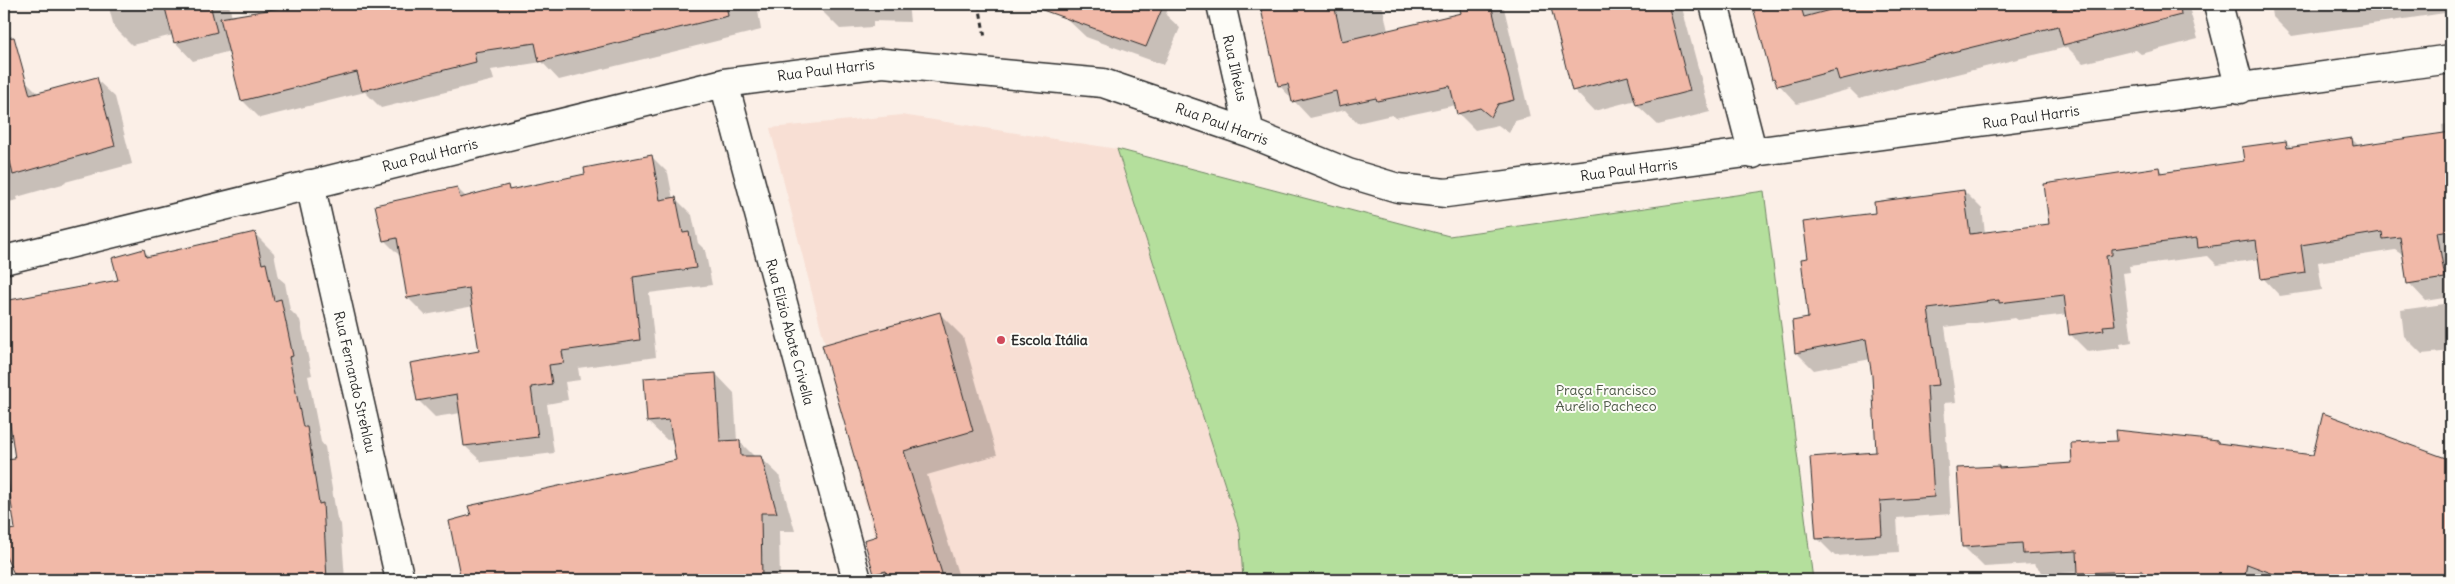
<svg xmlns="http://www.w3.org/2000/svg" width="2455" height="584" viewBox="0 0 2455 584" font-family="Delius,sans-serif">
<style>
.built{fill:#f8dfd4}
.green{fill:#b4df9c;stroke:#708564}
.shadow{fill:#0003}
.building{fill:#f1b9a8;stroke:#2b2b2b}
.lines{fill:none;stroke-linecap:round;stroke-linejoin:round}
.minor-casing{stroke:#2b2b2b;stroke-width:31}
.path{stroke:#2b2b2b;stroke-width:3;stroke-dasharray:5 4;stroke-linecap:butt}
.minor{stroke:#fdfcf7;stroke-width:28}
.poi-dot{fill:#d1495b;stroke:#fdfcf7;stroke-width:2}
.labels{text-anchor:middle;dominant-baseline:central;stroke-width:4;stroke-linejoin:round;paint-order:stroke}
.street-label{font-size:14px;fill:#2b2b2b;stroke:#fdfcf7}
.poi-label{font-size:14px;font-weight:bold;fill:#2b2b2b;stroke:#fdfcf7;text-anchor:start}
.park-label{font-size:14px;fill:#4d5847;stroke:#fdfcf7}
</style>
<rect width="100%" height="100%" fill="#fbefe7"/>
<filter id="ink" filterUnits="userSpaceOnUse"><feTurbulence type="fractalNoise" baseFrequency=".02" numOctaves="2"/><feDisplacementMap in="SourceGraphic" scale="10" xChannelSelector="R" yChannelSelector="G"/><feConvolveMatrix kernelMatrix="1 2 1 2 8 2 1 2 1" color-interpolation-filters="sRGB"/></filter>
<g filter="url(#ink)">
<!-- built -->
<path class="built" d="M902,115L1117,149L1240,532L1243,580H885L770,128Z"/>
<!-- green -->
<path class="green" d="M1117,149L1449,236L1764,191L1813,580H1243L1240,532Z"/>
<!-- shadow -->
<path class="shadow" d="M108,4H229L232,18L282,9L280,4H757L761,30L559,80L542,62L491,70L494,80L381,108L365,92L260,118L242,100L230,51L193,61L175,42L173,35L132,45L114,27Z
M821,4H908L910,22L873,21V27L840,29L822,11Z
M1013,4H1036L1014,5Z
M1073,4H1169L1166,15L1180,28L1164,65L1086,37L1067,19Z
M1260,4H1382L1388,31L1463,14L1460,4H1503L1530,117L1515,121L1509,133L1498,125L1475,130L1458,113L1456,105L1395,118L1392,115L1357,123L1345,110L1310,118L1279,85Z
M1551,4H1681L1710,112L1658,125L1637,105L1636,100L1594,111L1574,90Z
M1751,4H2188L2198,39L2141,54L2136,50L2083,63L2067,47L1859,98L1850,89L1797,104L1773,78L1754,8Z
M2270,4H2451V12L2292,36L2272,16Z
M96,79L115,97L132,164L65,182L66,183L17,197L18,200L4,203V86L25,80L39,94Z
M2451,123V297L2426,301L2409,283L2404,256L2395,250L2318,262L2322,290L2280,296L2263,278L2260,259L2217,265L2208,256L2129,266L2130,272L2123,273L2132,342L2120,344L2121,348L2088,352L2070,334L2068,314L2018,320L2015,318L1945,327L1956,402L1944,403L1951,514L1897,518L1899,552L1835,556L1817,538L1878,453L1871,359L1814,370L1796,352L1810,319L1809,259L1877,214L1964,191L1982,209L1985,233L2050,225L2158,168L2164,174L2245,162L2286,142L2292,148L2352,139L2359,146L2443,134L2442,125Z
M651,156L668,173L673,199L675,198L692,215L698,243L705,250L712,285L649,293L656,357L578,368L580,380L565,382L568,400L547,404L554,453L482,462L465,446L461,413L435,417L418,400L481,352L474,306L425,315L408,298L402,258L384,240L457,188L467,198L508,187L512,191L587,175Z
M255,234L274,253L279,278L285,283L290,310L300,320L312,375L308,376L321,442L325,447L337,519L341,524L345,580H26L9,561L4,550V532L17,530L16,460L4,382V303L120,281L144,251L151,258Z
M2451,303V351L2422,354L2404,336L2401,310Z
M939,313L963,337L997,455L927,475L960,580H882L875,574L866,541L879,537Z
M716,374L734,393L737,441H739L755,457H760L779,475L795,531H779L780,580H465L461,555L677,461L673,439L667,440L648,422Z
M2218,442L2220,444L2314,456L2447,460L2451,449V580H2087L2078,572L2044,574L2034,564L1984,567L1963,546L1999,467L2001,469L2074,464Z"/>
<!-- building -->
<path class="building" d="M164,4H210L217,32L174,43Z
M279,4H726L728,16L539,62L535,43L474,52L476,62L362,91L357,72L241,101L220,18L280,8Z
M1037,4H1164L1146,47L1037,8Z
M1285,4H1334L1342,41L1461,13L1459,4H1491L1514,100L1498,104L1491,117L1480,108L1457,114L1450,86L1377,101L1376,98L1339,106L1336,91L1292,102L1288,84L1278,86L1261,9Z
M1550,4H1668L1690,91L1636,105L1628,76L1572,91Z
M1752,4H1800L1804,17L1852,4H2180L2181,15L2063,45L2058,26L1839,80L1836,70L1777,86L1774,78L1772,79Z
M14,37L30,95L97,77L115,146L13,175L10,161L4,162V38Z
M2451,132V230L2437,232L2445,278L2407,284L2400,237L2383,239L2382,232L2301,245L2305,272L2261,279L2256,240L2198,248L2197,238L2112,249V255L2106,256L2115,325L2103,326L2104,330L2069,335L2064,295L1999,303V300L1928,309L1939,385L1927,386L1934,497L1880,501L1882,535L1816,539L1810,457L1876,452L1872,376L1866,339L1795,353L1792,321L1808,318L1801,259L1808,258L1803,222L1875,213L1874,202L1964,190L1970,234L2049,224L2044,184L2159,167L2160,173L2244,161L2242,147L2286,141L2287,148L2352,138L2353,146Z
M652,155L660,200L676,197L683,233L689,232L696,268L633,277L640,340L562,351L564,363L549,365L552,384L531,387L538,437L464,446L457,394L417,401L410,363L479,351L469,288L407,298L397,238L383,241L375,205L457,187L460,198L508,185L509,190L585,174L584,168Z
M255,232L262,264L266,263L274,301L281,299L293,356L289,357L303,427H307L319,504L323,503L327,580H17L4,553V531L15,529L5,460L15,459L4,381V301L118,280L112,258L144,249L146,257Z
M940,312L973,431L904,451L944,580H889L886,571L874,574L864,540L877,536L822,345Z
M716,373L720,441L740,440L741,456H761L777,513H761L762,580H461L449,521L471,515L468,506L676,460L669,420L647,422L644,378Z
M2323,413L2451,460V580H2290L2247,564L2244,580H2143V571L2078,573L2077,551L2023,554L2022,543L1962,547L1957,468L1999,466V468L2072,463L2071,443L2117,441L2116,430L2218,441V443L2313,455Z"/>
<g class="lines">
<!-- minor casing -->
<g class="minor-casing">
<path id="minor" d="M1221,4L1250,133
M1714,4L1753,154
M2218,4L2240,89
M724,83L857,580
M310,184L400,580
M4,260L724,83L883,63L1103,83L1250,133L1348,173L1398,188L1446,193L2451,59"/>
</g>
<!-- path -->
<path class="path" d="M979,4L985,38"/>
<!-- minor -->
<use href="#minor" class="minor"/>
</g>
</g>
<!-- markers -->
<circle class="poi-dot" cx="1001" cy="340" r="5"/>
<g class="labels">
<!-- street labels -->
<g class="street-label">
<text transform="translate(1235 68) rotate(77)">Rua Ilhéus</text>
<text transform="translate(826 70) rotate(-7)">Rua Paul Harris</text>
<text transform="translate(2031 117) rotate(-8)">Rua Paul Harris</text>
<text transform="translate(1222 124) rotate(20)">Rua Paul Harris</text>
<text transform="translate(430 155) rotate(-14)">Rua Paul Harris</text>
<text transform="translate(1629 170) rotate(-7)">Rua Paul Harris</text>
<text transform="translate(790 332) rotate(75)">Rua Elízio Abate Crivella</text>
<text transform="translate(355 382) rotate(77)">Rua Fernando Strehlau</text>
</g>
<!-- poi labels -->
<g class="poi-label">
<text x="1011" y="340">Escola Itália</text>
</g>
<!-- park labels -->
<g class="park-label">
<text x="1606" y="390">Praça Francisco<tspan x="1606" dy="16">Aurélio Pacheco</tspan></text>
</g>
</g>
<!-- margin -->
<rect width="2455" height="584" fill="none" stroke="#fdfcf7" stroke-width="20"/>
<rect x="10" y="10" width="2435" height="564" fill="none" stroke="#2b2b2b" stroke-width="2" filter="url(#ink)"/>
</svg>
